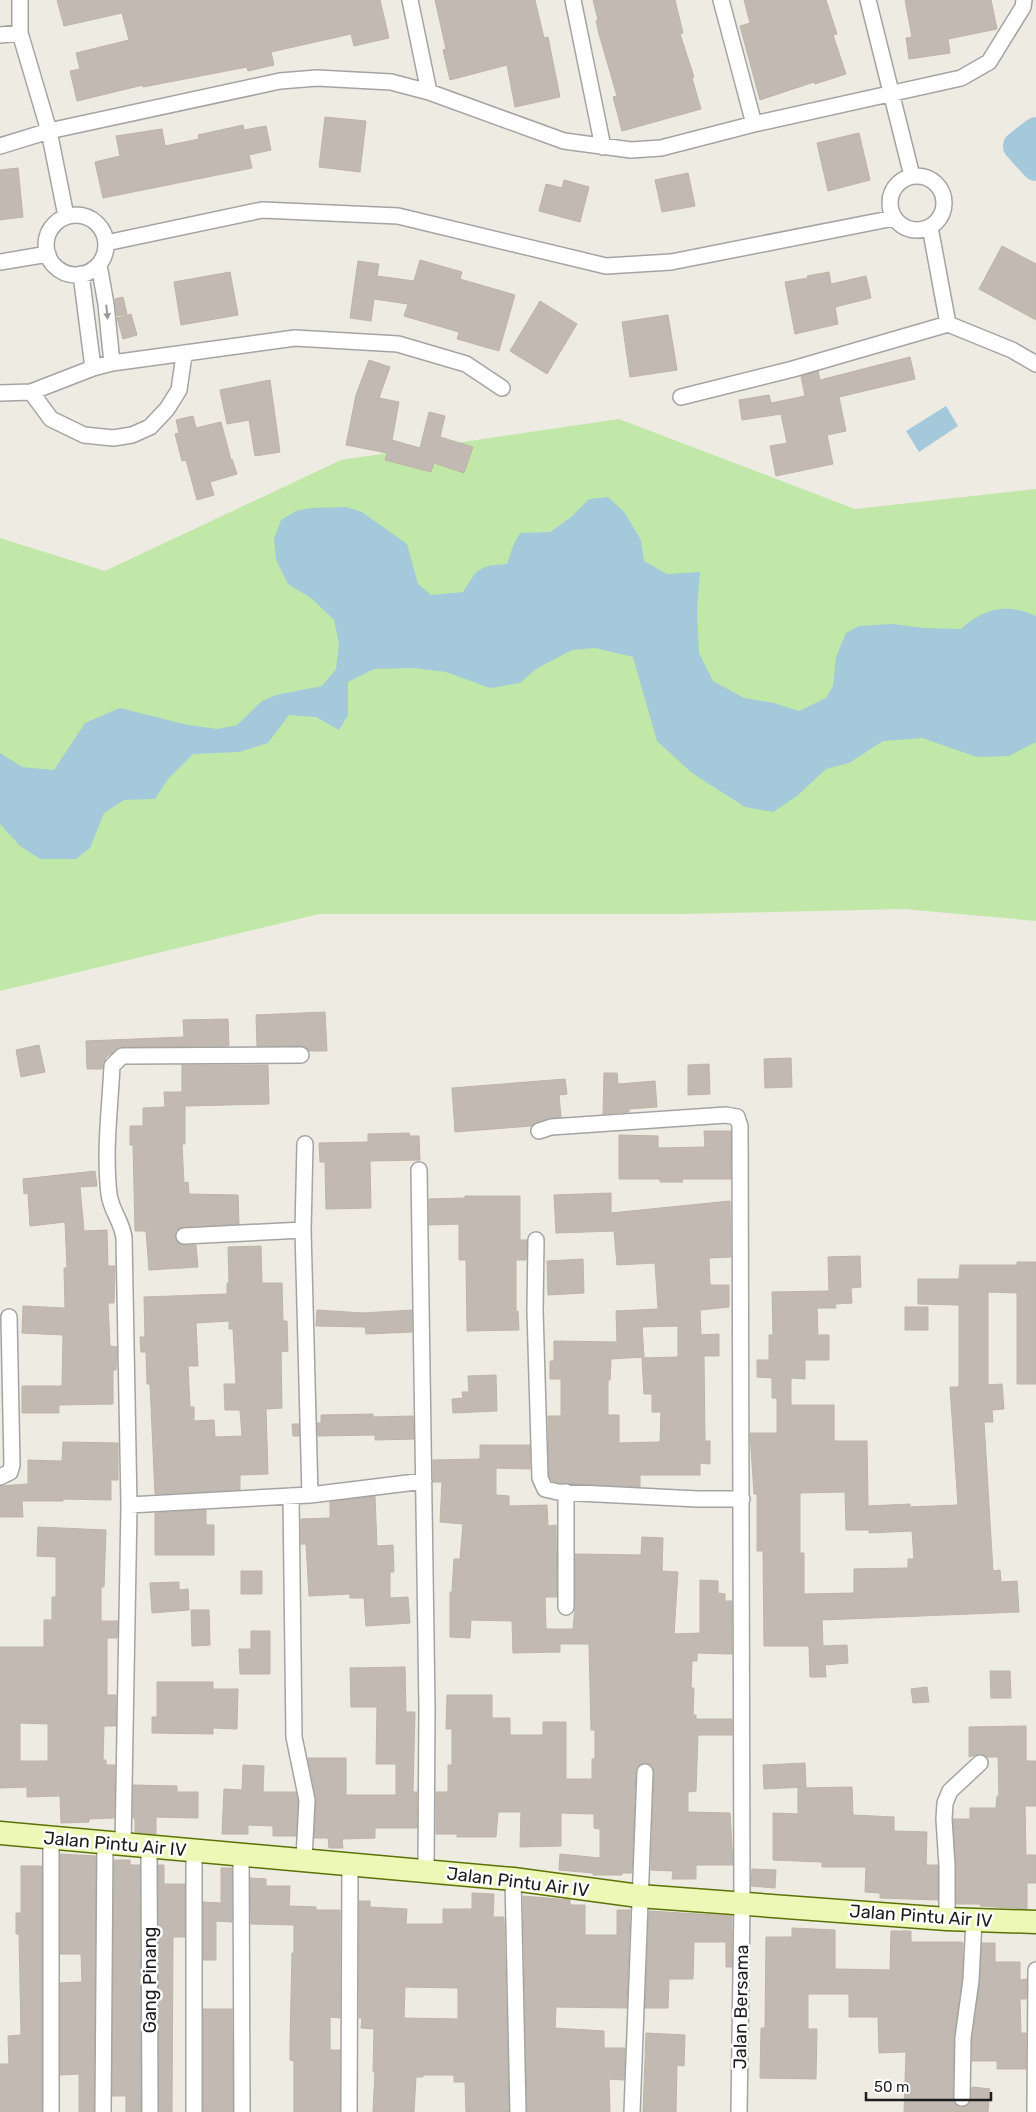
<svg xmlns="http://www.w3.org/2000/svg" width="1036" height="2112" viewBox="0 0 1036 2112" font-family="Rubik,sans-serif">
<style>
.grass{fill:#c1e8a8}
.water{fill:#a3c9db}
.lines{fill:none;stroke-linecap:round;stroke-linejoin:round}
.river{stroke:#a3c9db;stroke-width:30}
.building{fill:#c2bab2;stroke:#bfb3a5;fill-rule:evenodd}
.minor-casing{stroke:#a4a4a4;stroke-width:18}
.secondary-casing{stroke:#5a7206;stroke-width:25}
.minor{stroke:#fff;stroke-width:15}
.secondary{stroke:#eef8b6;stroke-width:22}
.oneway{fill:#999}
.labels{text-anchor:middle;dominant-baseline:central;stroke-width:5;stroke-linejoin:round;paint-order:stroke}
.street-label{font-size:18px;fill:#1d1d1d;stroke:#fff}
</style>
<rect width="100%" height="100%" fill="#eeebe3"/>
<!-- grass -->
<path class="grass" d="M619,419L855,509L1036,489V921L904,909L681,914H319L0,991V538L105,571L341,460Z"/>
<!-- water -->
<path class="water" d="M946,406L958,426L919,452L906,431Z
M608,497L625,513L641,540L644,561L667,574L700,572L697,610L699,653L713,681L744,698L774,703L799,711L826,698L833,686L836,657L846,633L859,626L892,624L925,628L961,629C983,608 1008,603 1036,616V742L1009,756L977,757L922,738L883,741L849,763L826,769L797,796L773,812L745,807L692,773L657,741L633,657L595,648L572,650L536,669L520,683L490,688L446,672L413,668L374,669L348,682V715L339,730L316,717L289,715L268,743L239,752L193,754L168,779L155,799L124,800L104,813L90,848L76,859H40L20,846L0,824V753L22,767L54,770L85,723L120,708L188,725L218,729L237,725L262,701L276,695L322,686L336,669L339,644L334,620L311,598L288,584L276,560L274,539L281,520L296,511L310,508L346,507L362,512L407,544L418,584L431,595L463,592C478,568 478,566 507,564L513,546L520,533L550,532L571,517L589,499Z"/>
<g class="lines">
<!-- river -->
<path class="river" d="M1036,132L1018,146L1036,166"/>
</g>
<!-- building -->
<path class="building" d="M57,0H380L389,38L354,46L351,34L271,52L274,65L248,71L247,67L143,87V85L77,101L70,71L80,69L76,53L129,40L122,13L64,26Z
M435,0H535L544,38L548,37L560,97L515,107L507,65L450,80L443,50L446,49Z
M593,0H675L683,33L680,34L694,77L692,78L701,109L622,131L613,97L617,96L599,34L596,21L598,20Z
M744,0H826L837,34L833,35L846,74L815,84L814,82L760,100L740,26L750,23Z
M905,0H991L997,29L948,39L950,53L909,59L906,38L912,37Z
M325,117L366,121L360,172L319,167Z
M243,125L244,130L266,126L271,150L249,155L252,168L103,198L95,162L120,156L116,136L162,129L165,146L199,139L198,135Z
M859,133L870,180L828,191L817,143Z
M18,168L23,217L0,220V170Z
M688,173L695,206L662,212L655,180Z
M564,180L589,187L580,222L539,211L546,184L562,188Z
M1002,246L1036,264V320L979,289Z
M420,260L462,272L460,279L515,295L499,351L457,339L459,332L404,316L408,304L374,299L371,321L350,318L358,261L379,264L377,276L414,281Z
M230,272L238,315L181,325L174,282Z
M829,272L831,284L866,276L871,298L835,307L838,324L795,334L785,282L808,278L807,276Z
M123,297L127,314L117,316L115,299Z
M540,301L577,324L547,374L510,351Z
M131,314L137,335L123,339L117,318Z
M668,315L677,370L630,377L622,322Z
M910,357L915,379L839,397L846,431L827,435L833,464L776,476L770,446L787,443L781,414L742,420L739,400L769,395L771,403L805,396L801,376L818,371L820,380Z
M369,360L390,367L379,398L399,402L392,440L420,448L429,412L445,416L440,437L473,447L464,473L434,463L431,472L385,460L387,453L346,445L356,395Z
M270,380L280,452L255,456L249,420L227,424L220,390Z
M193,416L196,428L221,422L231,460L232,459L237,474L210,482L214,495L197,500L186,460L182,461L175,434L179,433L176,420Z
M325,1012L327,1051H309L306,1047L301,1046H257L256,1015Z
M228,1019L229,1046L122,1047L106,1057L102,1069H87L86,1041L184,1037L183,1020Z
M39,1045L45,1072L21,1077L16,1050Z
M791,1058L792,1087L765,1088L764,1059Z
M709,1064L710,1094L688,1095V1065Z
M182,1065H268L269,1104L185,1106V1144H182L184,1183L188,1182L189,1194L238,1195L239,1224L179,1228L175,1232L176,1241L184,1245H196L198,1267L149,1270L146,1231H135L133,1145H130V1126H143V1108L165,1107L164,1092H182Z
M604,1073H617L618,1084L655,1081L657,1107L629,1109V1112L603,1114Z
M565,1079L567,1094L559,1095L561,1117L548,1118L531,1126L455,1132L452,1088Z
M704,1131H731V1179H682L683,1182H660V1179H619V1135L658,1136V1148L705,1147Z
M409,1133L410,1136H419L420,1160L370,1161L371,1208L326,1209L325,1162H320L319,1143L368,1142V1134Z
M95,1171L97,1186L80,1187L84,1231L107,1230L108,1266H115L114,1303H108L110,1346L117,1347L116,1370H113V1404L59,1405V1413H22V1386H62L63,1335L22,1333L23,1306L65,1308L64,1268H67L65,1222L30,1226L28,1193L24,1194L23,1179Z
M611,1193V1213L730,1201L731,1257L709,1258L710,1285H729V1307L700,1310L701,1335L719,1334V1356H704L705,1441H710V1464L700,1463V1475H640V1487L559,1483L552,1481L549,1476L548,1416H561V1379H550V1361H554V1341L617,1342L616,1311L658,1309L655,1263L617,1265L614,1231L556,1233L554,1195ZM678,1326V1357L642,1358L644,1394H652V1412H661L660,1442L619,1443V1415H608V1380H610L611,1359L644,1357L642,1327Z
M465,1196H520V1240H527L526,1260H516V1312L518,1311L519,1330L467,1331L466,1260H459V1224L429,1225V1199L465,1198Z
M261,1246L262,1283H282L283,1321H287L288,1351L281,1352L282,1408L266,1409L268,1474L240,1475V1490L155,1494L150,1384H147L146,1352H141L140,1337H145L144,1297L227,1294V1283H229L228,1247ZM229,1321V1329H233L236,1384H224L225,1410H240L242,1436L215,1437L214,1420L194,1421V1407H190L188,1366H198L196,1323Z
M860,1256L861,1287L851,1288L852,1303L835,1304L836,1308H817L818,1335H829V1360H805V1379L791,1378V1405H834V1441H867L868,1506L910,1504V1507L958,1505L950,1387H959V1305L918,1304V1279H959L960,1265H1017V1262H1036V1384H1017V1293L988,1292V1385L1002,1384L1004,1409L992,1410L993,1422H984L993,1571L1000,1570L1001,1582L1017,1581L1019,1612L822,1620L823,1646L847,1645L848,1663L825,1665L826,1677H810L809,1646H764L763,1551H757V1494H754L750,1433H777V1398H772V1378L757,1377V1360H769V1335H773L772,1292L829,1291L828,1257ZM845,1492L846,1530H869V1533L912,1531L914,1559H908V1568L854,1569V1593L804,1594V1553H800V1493Z
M583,1259L584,1293L548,1295L547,1261Z
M905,1307H928V1330H905Z
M317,1310L363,1313L412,1310V1332L366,1334L365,1327L316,1326Z
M496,1375L497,1411L453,1413L452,1399L463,1398L462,1392H469L468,1376Z
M373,1414V1417L413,1416L414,1439L375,1440V1435L318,1436L317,1423H321V1415Z
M292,1424H299V1436H293Z
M63,1442L118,1443V1480H111V1500L63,1499V1501H22L23,1517H0V1486L28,1484V1460L62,1461Z
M480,1445H530V1469L496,1468V1495L509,1496V1506L547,1505L548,1526L556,1525L557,1597H545L546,1629H573L575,1607V1554L641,1555L642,1537L663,1538L662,1571L678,1572L674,1634L700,1633V1580L718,1581V1593L725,1594V1601H732V1654L697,1653V1661H692L691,1688H694L693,1715H696V1719H732V1735H698L696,1791L688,1792V1812L730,1813L733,1865H696V1879H672L673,1871L651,1870L654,1772L653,1767L646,1763L640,1764L636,1772L632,1873H622V1875H593V1873L559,1870L560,1854L600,1858V1829L594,1828V1814L561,1813V1846L520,1847L521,1812H498L496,1837H457V1834H436V1792H448V1765H452V1729H446L447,1695H492V1718H510V1735H543V1722H566V1779H592V1759H595V1730H591L589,1644H560V1652L513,1653L512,1621L471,1620L470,1638L450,1637V1592H452L454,1559H460L463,1524L440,1522L442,1482H433V1460L480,1459Z
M375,1496L377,1546L393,1545L394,1572H390V1598L408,1597L410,1623L366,1626L364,1598H350V1594L309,1596L306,1544H301V1519L330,1518V1502Z
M206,1510V1525H214V1555H155V1513Z
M38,1527L106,1530L104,1587H101V1621H118L117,1638H107V1695H116V1726H104L103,1760H106V1765H115L114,1818L89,1819V1822L61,1823L60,1796L27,1797V1787L0,1788V1647H44V1620H52V1597H56V1557L37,1556ZM20,1723L48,1724V1761H20Z
M241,1571H262V1594H241Z
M179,1582V1590L188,1589L189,1610L152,1613L150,1583Z
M191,1610H209L210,1645L192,1646Z
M251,1631H270V1674H240L239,1649H251Z
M405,1667L406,1712H415L413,1792H417V1828H375V1838L342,1839L343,1848H329L328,1838H314L316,1798L308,1758H346V1795H396V1764H376L377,1707H351L350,1668Z
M990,1671H1010L1011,1698H991Z
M157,1682H213V1689H238L237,1729L213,1728V1734L152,1733V1717H157Z
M927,1687L929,1702L913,1703L911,1689Z
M1026,1726V1761H1036V1806H1025L1026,1855H1036V1883H1027V1909L980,1906V1904H956L953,1819H970V1808H996L997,1796H999L998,1757H987L978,1754L969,1757V1727Z
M805,1763L806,1787L764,1789L763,1765Z
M243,1765L264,1766L263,1792H296L298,1801L296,1836H273V1826L248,1825V1834H222L224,1789L242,1790Z
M133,1785L177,1786V1792H198V1818L156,1817V1834L135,1832V1818H133Z
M852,1787L853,1815L894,1817V1831L927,1832L926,1865H938V1900L880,1898V1893L865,1892L866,1867H822V1862L773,1860V1813L798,1814V1788Z
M60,1854L96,1856L94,2112H79V2074L60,2075V1983L82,1982L81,1954H60Z
M114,1860H130V1865H140L141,2112H126V2096H112Z
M158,1865H164V1884H185V1937H173L172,2112H159Z
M21,1866H42V2112H0V2064H9L8,2036L21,2035L19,1934H16V1913H21Z
M221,1868H232V1922L216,1921V1960H203V1902L221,1903Z
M752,1869L776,1870L775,1888L751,1886Z
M250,1878L266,1879V1886H290L289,1906L316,1907V1910H340V2018L330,2017V2050H340V2112H294V2061L290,2060V2041L292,1953H294V1925L251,1924Z
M472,1893L494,1894L493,1917H504L509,2112H466L465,2082H454V2075H423V2077H416L414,2112H373L375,2072H373L374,2029L361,2028L362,2018H359V1901H370V1907L407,1909L406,1924H443V1909H472ZM405,1987L458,1988V2019L404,2018Z
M523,1896L570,1900V1905H585V1935H617V1910H630L627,2008L556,2007L555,2028L604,2031V2048H625L624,2080L609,2079L610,2112H527Z
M649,1911L732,1916V1967H726V1942H694L693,1979H669L668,2008H645Z
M792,1928L835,1930V1969L890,1970L891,1931H911V1942H961L963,1943L962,1979L954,2038L953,2098L958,2106H966L971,2099L972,2087L990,2089L988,2112H904L906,2052L879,2053L878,2017H849V1994H808V2029H817L816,2079L760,2078L761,2028H765L766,1937H792Z
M982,1943H995V1962H1020V1980L1027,1979L1026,1999H1020L1021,2033H1026V2069H997V2061H972V2039L980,1981Z
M203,2009H232L233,2112H203Z
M646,2033L685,2035L684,2066L677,2065L676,2112H643Z"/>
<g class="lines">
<!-- minor casing -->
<g class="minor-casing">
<path id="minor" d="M20,0V33L49,131L66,216
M410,0L429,92
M573,0L603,147
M721,0L754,124
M868,0L912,176
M0,35L20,33
M0,146L49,131L280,81L317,78L391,82L429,92L564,141L631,150L661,148L754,124L961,78L989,62L1023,7L1024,0
M890 203a27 27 0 1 1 54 0a27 27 0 1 1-54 0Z
M46 245a30 30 0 1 1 60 0a30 30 0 1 1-60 0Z
M930,227L948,324
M106,243L262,210L398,216L606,266L671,262L894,218
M0,262L48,254
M99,265L106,304L112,363
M81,274L93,368
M31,392L51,419L84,435L113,438L132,435L150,427L167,409L179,390L184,355
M0,393L31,392L93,368L112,363L295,338L398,344L466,364L502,388
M681,397L793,369L948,324L1012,350L1036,364
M539,1131L551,1127L726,1115L737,1117L740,1126L742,1903L739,2112
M419,1170L427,1707L426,1871
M184,1236L303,1230
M536,1240L535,1311L540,1478L545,1489L558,1492L698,1499H742
M0,1477L10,1472L12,1465L9,1317
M566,1492V1607
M310,1495L424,1481
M291,1496L294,1737L307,1800L304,1859
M129,1505L310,1495L303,1230L305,1144
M123,1844L129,1505L124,1238C122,1221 111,1211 109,1194C104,1152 110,1108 112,1066L122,1056L301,1055
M149,1847L150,2112
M241,1854L242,2112
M513,1879L518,2112
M947,1919V1866L944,1819L945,1803L950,1791L980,1763
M962,2098L963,2038L971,1980L974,1920
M51,2112V1839
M103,2112L105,1843
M194,2112V1851
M349,2112L350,1864
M632,2112L645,1772
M1035,2112L1036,1970"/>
</g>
<!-- secondary casing -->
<g class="secondary-casing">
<path id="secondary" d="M0,1833L513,1879L639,1896L947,1919L1036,1922"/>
</g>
<!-- minor -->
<use href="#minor" class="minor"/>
<!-- secondary -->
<use href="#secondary" class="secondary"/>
</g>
<!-- one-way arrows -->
<defs><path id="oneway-solid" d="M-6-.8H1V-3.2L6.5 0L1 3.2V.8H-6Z" transform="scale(1.25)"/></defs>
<use class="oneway" href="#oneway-solid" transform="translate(107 312) rotate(84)"/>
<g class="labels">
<!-- street labels -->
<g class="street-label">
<text transform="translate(115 1844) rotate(5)">Jalan Pintu Air IV</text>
<text transform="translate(518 1882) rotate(7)">Jalan Pintu Air IV</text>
<text transform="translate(921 1916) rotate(4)">Jalan Pintu Air IV</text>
<text transform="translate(150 1980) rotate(-90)">Gang Pinang</text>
<text transform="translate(741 2007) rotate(-89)">Jalan Bersama</text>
</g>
</g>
<!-- scale -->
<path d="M866 2092v8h125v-8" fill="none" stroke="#1d1d1d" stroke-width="2.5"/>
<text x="874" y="2092" font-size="15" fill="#1d1d1d" stroke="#ffffff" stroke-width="4" paint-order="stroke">50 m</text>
</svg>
